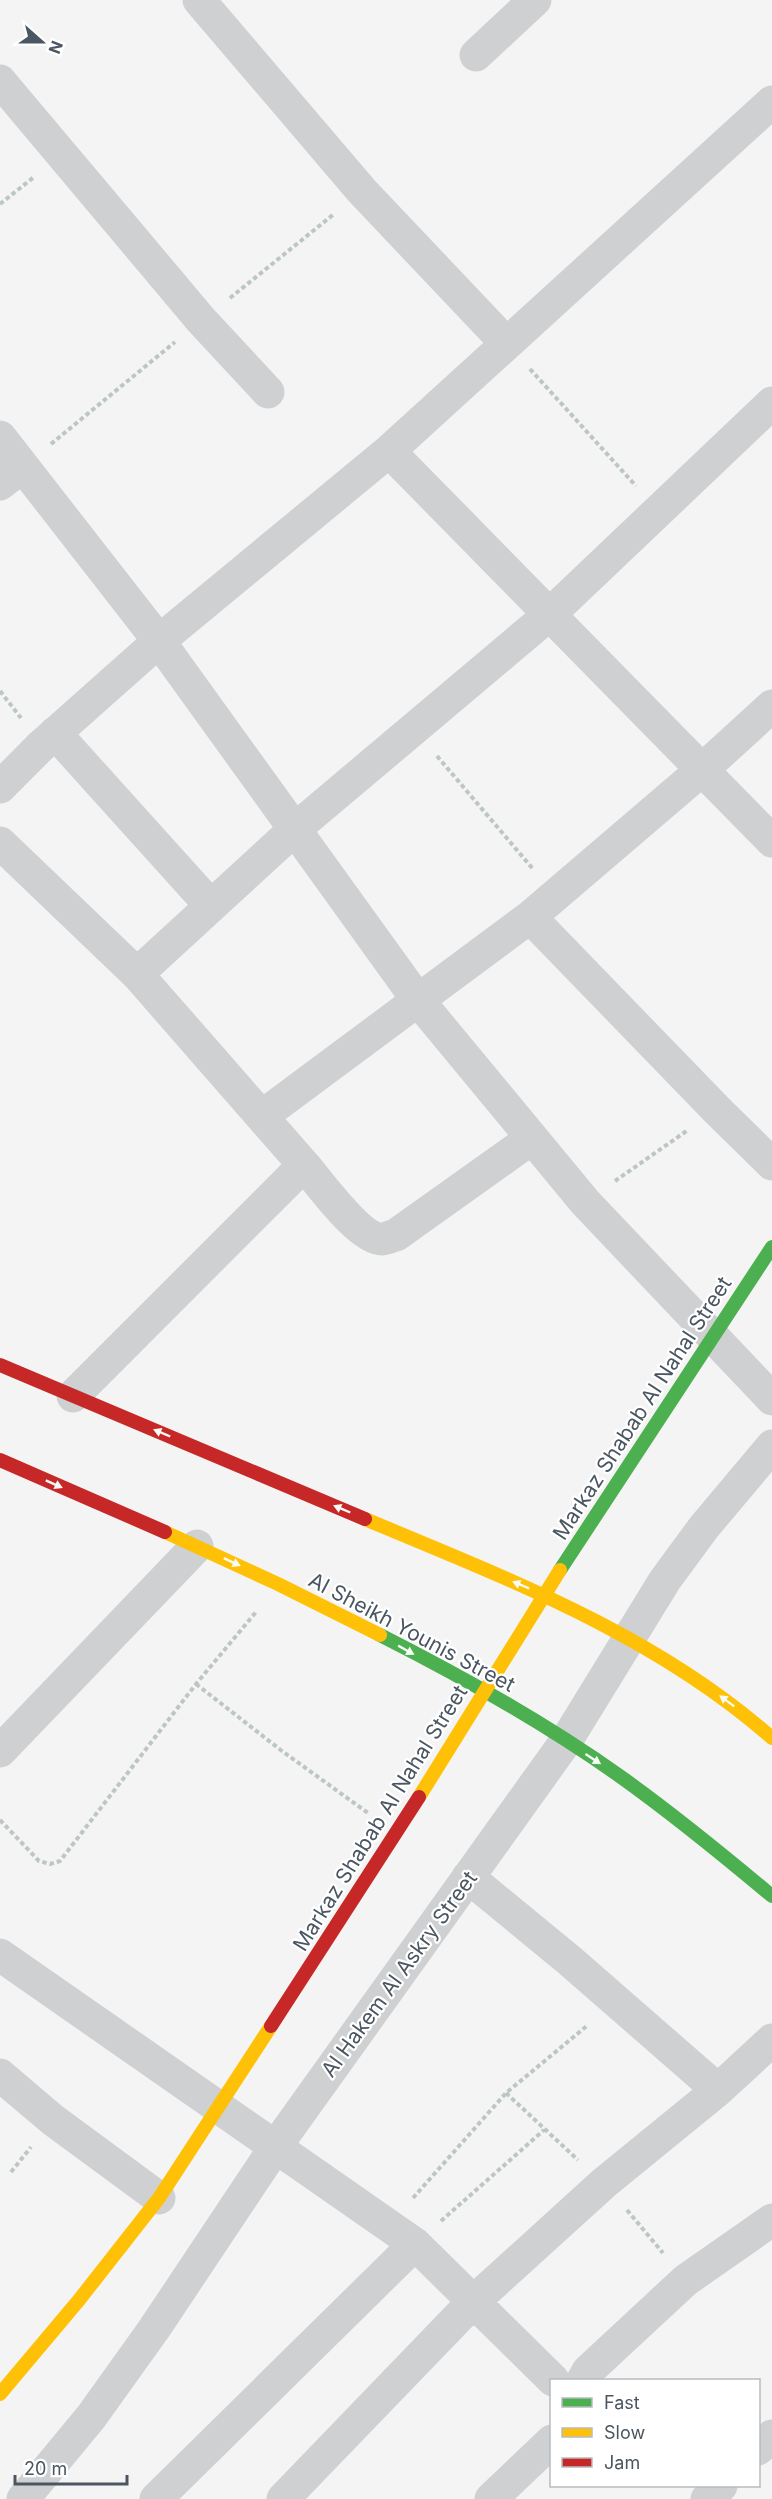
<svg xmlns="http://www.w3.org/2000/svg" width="772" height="2499" viewBox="0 0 772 2499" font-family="Inter,sans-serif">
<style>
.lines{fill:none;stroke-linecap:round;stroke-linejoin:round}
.path{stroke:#bcc7c4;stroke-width:4;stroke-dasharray:4.5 3;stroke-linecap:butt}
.street{stroke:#ced0d2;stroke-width:33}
.fast{stroke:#4caf50;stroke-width:14}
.slow{stroke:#ffc107;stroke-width:14}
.jam{stroke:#c62828;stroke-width:14}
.oneway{fill:#f6fbf6}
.labels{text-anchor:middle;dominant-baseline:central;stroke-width:4.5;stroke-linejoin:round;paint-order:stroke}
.street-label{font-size:21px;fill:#4a5661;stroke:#fff}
</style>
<rect width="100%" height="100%" fill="#f4f4f4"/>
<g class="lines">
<!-- path -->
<path class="path" d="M0,204L34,177
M230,298L334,214
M530,369L636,486
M51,444L175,342
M0,691L21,718
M437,756L533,869
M615,1181L688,1130
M196,1684L282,1751L368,1813
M0,1820L39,1861L50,1864L60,1861L196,1684L256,1612
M506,2093L578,2160
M11,2172L31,2147
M413,2198L506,2093L588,2025
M627,2210L663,2253
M441,2221L544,2130"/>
<!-- street -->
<path class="street" d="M199,0L362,191L506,343
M476,55L535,0
M0,81L202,321L268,392
M0,437L159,641L417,999L585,1202L772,1399
M389,451L772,841
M0,484L22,467
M55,733L211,906
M0,787L42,745L159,641L389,451L772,102
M0,843L137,974L304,1165L73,1396
M530,917L717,1110L772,1164
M137,974L295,829L550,614L772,403
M262,1116L530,917L703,769L772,706
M304,1165C319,1182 359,1239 382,1239C386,1239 392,1236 396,1235L532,1138
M0,1751L197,1546
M468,1877L569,1960L718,2090
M0,1955L415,2244L553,2380
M0,2075L53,2120L159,2198
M583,2380L588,2371L686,2280L772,2220
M758,2449L772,2436
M23,2499L91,2417L154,2329L276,2146L566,1741L665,1580L704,1527L772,1446
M156,2499L415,2244
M283,2499L473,2302L604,2183L718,2090L772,2040
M491,2499L552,2441
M707,2499L721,2486"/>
<!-- fast -->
<path class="fast" d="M560,1570L772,1247
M380,1635C463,1677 545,1723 621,1777C673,1814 723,1855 772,1896"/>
<!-- slow -->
<path class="slow" d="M365,1519C508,1579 654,1634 772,1738
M165,1532L278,1584L380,1635
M419,1797L560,1570
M0,2394L79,2300L159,2198L271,2026"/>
<!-- jam -->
<path class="jam" d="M0,1365L365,1519
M0,1460L165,1532
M271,2026L419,1797"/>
</g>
<!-- one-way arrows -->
<defs><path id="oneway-solid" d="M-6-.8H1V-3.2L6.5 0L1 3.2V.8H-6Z" transform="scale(1.5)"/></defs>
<g class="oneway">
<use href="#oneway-solid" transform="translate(162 1433) rotate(-157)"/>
<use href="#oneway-solid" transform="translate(54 1484) rotate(24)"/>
<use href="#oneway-solid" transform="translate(342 1509) rotate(-157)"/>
<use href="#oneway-solid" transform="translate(232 1562) rotate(25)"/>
<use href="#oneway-solid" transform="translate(521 1585) rotate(-157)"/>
<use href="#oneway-solid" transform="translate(406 1650) rotate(29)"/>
<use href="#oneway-solid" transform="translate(727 1701) rotate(-143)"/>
<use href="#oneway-solid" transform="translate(593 1759) rotate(33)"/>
</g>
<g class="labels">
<!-- street labels -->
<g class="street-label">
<text transform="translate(642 1408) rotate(-57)">Markaz Shabab Al Nahal Street</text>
<text transform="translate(412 1632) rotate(28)">Al Sheikh Younis Street</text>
<text transform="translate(380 1818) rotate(-58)">Markaz Shabab Al Nahal Street</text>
<text transform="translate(399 1974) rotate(-54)">Al Hakem Al Askry Street</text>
</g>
</g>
<!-- legend -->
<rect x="550" y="2379" width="210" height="108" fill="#ffffff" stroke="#b7bbc0" stroke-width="1.5"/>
<rect x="562" y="2398" width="30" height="9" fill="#4caf50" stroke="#b7bbc0" stroke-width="1.5"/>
<text x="604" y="2409" font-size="18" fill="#4a5661">Fast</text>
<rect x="562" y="2428" width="30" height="9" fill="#ffc107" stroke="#b7bbc0" stroke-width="1.5"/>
<text x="604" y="2439" font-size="18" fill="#4a5661">Slow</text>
<rect x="562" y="2458" width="30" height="9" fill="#c62828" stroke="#b7bbc0" stroke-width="1.5"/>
<text x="604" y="2469" font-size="18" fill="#4a5661">Jam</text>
<!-- north arrow -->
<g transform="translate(42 42) rotate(111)" stroke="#ffffff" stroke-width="4.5" paint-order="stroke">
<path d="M0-4.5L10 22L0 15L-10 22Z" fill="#4a5661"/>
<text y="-9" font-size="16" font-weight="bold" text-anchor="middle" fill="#4a5661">N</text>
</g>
<!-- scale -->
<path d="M15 2475v9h112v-9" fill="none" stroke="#4a5661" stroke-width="3"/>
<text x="24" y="2475" font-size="18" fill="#4a5661" stroke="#ffffff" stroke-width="4.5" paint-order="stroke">20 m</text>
</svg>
